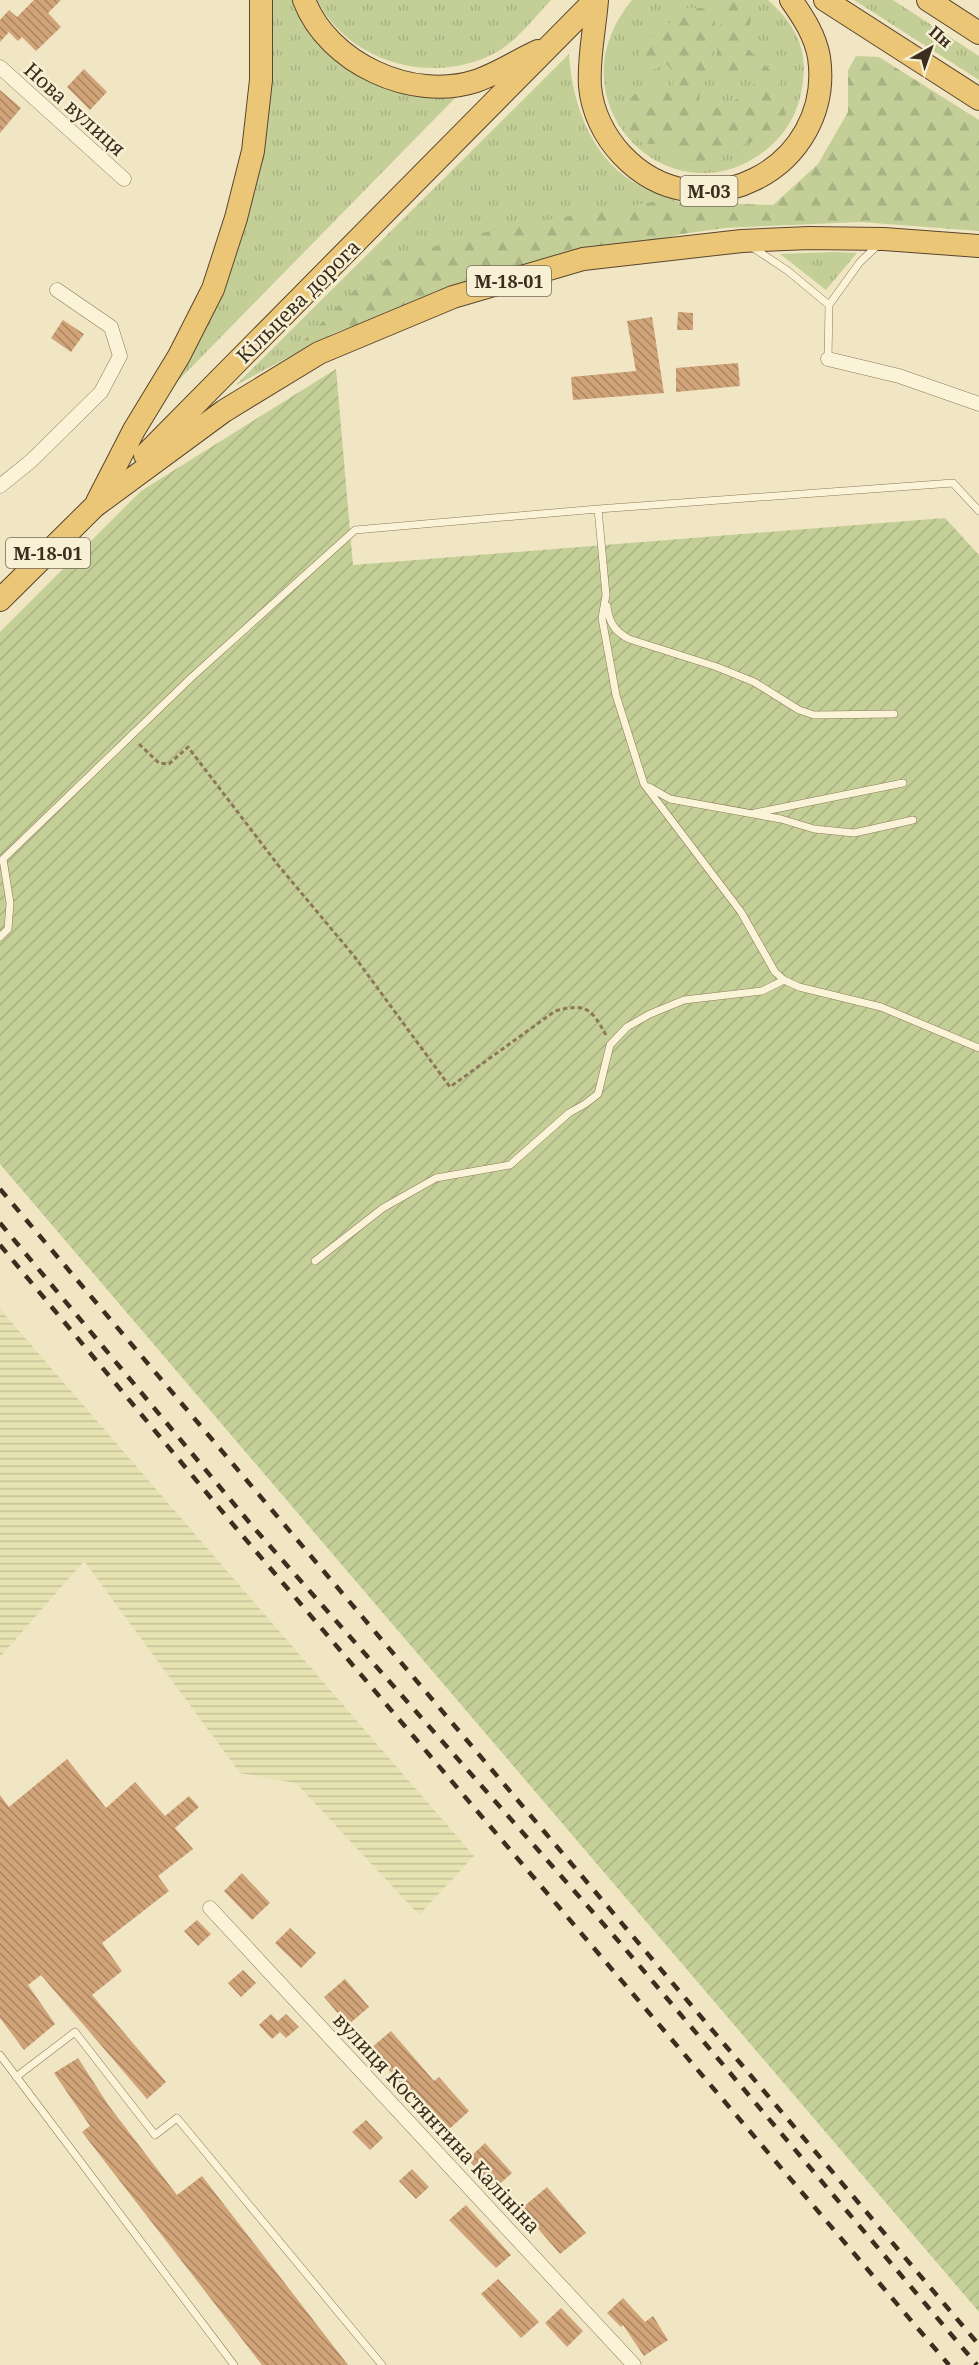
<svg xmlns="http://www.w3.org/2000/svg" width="979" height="2365" viewBox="0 0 979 2365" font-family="'Noto Serif',serif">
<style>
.farmland{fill:url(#farmland-rules)}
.grass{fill:url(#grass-tufts)}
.forest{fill:url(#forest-firs)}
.garden{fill:url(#garden-furrows)}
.building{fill:url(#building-back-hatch)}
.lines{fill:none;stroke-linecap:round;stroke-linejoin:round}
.service-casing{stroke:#8c7859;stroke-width:8}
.minor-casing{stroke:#8c7859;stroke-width:15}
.trunk-casing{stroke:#59452e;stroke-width:24}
.path{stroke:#8c7859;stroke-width:3;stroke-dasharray:4.5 3;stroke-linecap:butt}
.service{stroke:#faf3d8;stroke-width:7}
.minor{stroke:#faf3d8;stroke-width:14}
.trunk{stroke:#ebc676;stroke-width:22}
.rail{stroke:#3b2e1e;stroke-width:4.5;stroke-dasharray:10 10;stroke-linecap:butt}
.labels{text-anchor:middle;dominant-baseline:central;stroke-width:5;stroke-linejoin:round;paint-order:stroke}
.shield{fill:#f7f0d4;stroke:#736855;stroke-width:1.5}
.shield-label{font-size:18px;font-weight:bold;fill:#3b2e1e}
.street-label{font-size:20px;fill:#3b2e1e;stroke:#f7f0d4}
</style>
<defs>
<pattern id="farmland-rules" width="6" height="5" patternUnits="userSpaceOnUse" patternTransform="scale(1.5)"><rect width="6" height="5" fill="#e6e2b1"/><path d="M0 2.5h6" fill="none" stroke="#c6c298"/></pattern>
<pattern id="grass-tufts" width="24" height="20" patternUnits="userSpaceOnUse" patternTransform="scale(1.5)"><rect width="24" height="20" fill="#c4cf97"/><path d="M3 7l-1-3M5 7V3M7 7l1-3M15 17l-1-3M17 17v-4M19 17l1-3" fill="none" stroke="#a9b282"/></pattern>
<pattern id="forest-firs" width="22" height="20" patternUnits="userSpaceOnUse" patternTransform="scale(1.5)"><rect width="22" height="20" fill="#c4cf97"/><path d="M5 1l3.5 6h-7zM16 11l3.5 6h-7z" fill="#a9b282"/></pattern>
<pattern id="garden-furrows" width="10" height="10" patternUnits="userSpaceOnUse" patternTransform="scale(1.5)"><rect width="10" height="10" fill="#c4cf97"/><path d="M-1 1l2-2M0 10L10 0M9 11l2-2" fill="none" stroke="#a9b282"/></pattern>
<pattern id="building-back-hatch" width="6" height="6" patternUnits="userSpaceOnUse" patternTransform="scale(1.5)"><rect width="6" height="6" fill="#d0a378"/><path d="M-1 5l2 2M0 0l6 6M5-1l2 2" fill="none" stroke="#aa8562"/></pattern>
</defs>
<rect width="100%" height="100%" fill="#f0e6c4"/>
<!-- farmland -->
<path class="farmland" d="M0,1309L474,1856L419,1915L296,1783L240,1773L84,1561L0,1657Z"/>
<!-- grass -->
<path class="grass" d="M269,0H296L317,40L333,59L359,76L393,90L460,93L171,388L269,95L273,35Z
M317,0H551C534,18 517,41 495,53C433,86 349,63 317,0Z
M632,0H768C796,25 809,50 802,88C798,113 786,134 766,150C672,225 547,103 632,0Z
M854,0H893L979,56V80Z
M569,54C572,101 589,154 632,181C646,190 663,194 678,202C690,209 701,218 712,225L338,331L236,385Z
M835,252L857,253L826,290L780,254Z"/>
<!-- forest -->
<path class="forest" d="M724,0H751C754,17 746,32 748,49L777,77L785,104L784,116L765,138L728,149L716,161C702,162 687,162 675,154C672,152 668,146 664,145C656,142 646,147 638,140C622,127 620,99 641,91C649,87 663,88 673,86L674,73L667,64L652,70L645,66L638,59L640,46L647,38L656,35L686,8H702L714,15C720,47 700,74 699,105L710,110C729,103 753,96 757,74L747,69L732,83L721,81L714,74Z
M856,56L879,57L979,120V231L860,222L725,228L566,250L299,345L385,260L505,227L658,201L773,205L818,164L848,112V70Z"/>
<!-- garden -->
<path class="garden" d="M336,369L353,565L945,518L979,555V2312L0,1164V632L141,491Z"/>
<!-- building -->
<path class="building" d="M34,0H61L48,13L61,27L36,51L22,37L18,41L9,32L0,42V20L9,10L17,17Z
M84,69L107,92L90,110L67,87Z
M0,90L21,108L0,133Z
M678,312L693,313V330H677Z
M652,317L664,393L573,400L571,377L636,371L627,321Z
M63,320L84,334L71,352L51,338Z
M738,363L740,386L676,392V368Z
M67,1759L106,1808L135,1782L165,1816L189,1796L199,1807L175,1828L193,1849L158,1876L169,1891L102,1943L122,1971L92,1995L166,2082L147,2099L41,1975L28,1985L55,2024L24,2050L0,2018V1795L9,1807Z
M242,1873L270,1903L252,1920L224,1891Z
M197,1920L211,1934L198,1946L184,1931Z
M290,1928L316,1953L301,1968L275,1943Z
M243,1970L256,1983L241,1997L228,1983Z
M345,1979L369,2007L348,2025L324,1997Z
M271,2014L278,2021L286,2014L299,2027L286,2038L280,2032L272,2039L259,2025Z
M391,2031L434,2081L439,2077L469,2111L445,2133L370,2049Z
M78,2058L109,2106L177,2195L202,2176L348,2365H262L82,2132L90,2126L54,2073Z
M366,2120L383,2138L370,2150L352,2132Z
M485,2143L512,2173L494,2189L468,2159Z
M412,2169L429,2187L416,2199L399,2181Z
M547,2187L586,2233L560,2254L521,2209Z
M466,2205L511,2255L496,2268L449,2220Z
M498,2279L539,2322L521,2338L481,2294Z
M623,2298L645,2322L653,2316L668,2340L644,2356L623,2325L621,2327L607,2313Z
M561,2308L583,2331L567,2347L545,2323Z"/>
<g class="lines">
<!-- service casing -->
<g class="service-casing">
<path id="service" d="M752,247L788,271L829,305
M828,359L829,305L860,262L878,245
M598,509L606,595L602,618L616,695L644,784L741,912L775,972L784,980L799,987L881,1007L979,1048
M607,606C609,622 614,631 629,639L717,667L754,682L799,710L814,715L894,714
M649,787L670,799L781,819L814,829L854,833L913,820
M755,813L903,783
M0,937L8,929L10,903L3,859L193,676L355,530L598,509L953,483L979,511
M315,1261L383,1208L436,1178L510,1165L569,1113L585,1104L598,1094L610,1045L627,1027L650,1014L684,1000L762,991L784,980
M0,2055L234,2365
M16,2077L75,2032L155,2135L177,2118L382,2365"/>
</g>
<!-- minor casing -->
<g class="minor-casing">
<path id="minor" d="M0,67L124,179
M828,359L899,376L979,404
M0,486L31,461L101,392L120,356L111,327L57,290
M210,1908L634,2365"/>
</g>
<!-- trunk casing -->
<g class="trunk-casing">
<path id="trunk" d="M304,0C328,63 412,102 476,81C497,74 518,60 538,51
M597,0C595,28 588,58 590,86C592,111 604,136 622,155C700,238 835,168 819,57C815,35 803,17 791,0
M825,0L979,99
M928,0L979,33
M145,455L595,0
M97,502L134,430L179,356L213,289L236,218L253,151L261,80V0
M95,506L224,411L319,353L453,297L583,259L742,241L809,238L884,239L979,246
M0,600L105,496"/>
</g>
<!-- path -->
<path class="path" d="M139,744L159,763L169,764L188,747L278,865L354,956L450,1087L555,1011C586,1003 591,1008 606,1035"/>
<!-- service -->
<use href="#service" class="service"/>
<!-- minor -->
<use href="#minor" class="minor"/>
<!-- trunk -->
<use href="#trunk" class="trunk"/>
<!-- rail -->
<path class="rail" d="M0,1189L979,2345
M0,1223L254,1528L621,1944L977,2365
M0,1245L236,1528L949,2365"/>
</g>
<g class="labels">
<!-- shield labels -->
<g class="shield">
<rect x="680.5" y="176" width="57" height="30" rx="4.5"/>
<rect x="467" y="266" width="84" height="30" rx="4.5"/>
<rect x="6" y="538" width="84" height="30" rx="4.5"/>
</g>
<g class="shield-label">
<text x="709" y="191">М-03</text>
<text x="509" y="281">М-18-01</text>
<text x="48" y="553">М-18-01</text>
</g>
<!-- street labels -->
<g class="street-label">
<text transform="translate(75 109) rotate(42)">Нова вулиця</text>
<text transform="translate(298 301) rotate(-45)">Кільцева дорога</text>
<text transform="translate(437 2123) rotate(47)">вулиця Костянтина Калініна</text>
</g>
</g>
<!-- north arrow -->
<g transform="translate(931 48) rotate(40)" stroke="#f7f0d4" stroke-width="4.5" paint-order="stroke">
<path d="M0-4.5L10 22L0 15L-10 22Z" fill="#3b2e1e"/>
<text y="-9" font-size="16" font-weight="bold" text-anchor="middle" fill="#3b2e1e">Пн</text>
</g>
</svg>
